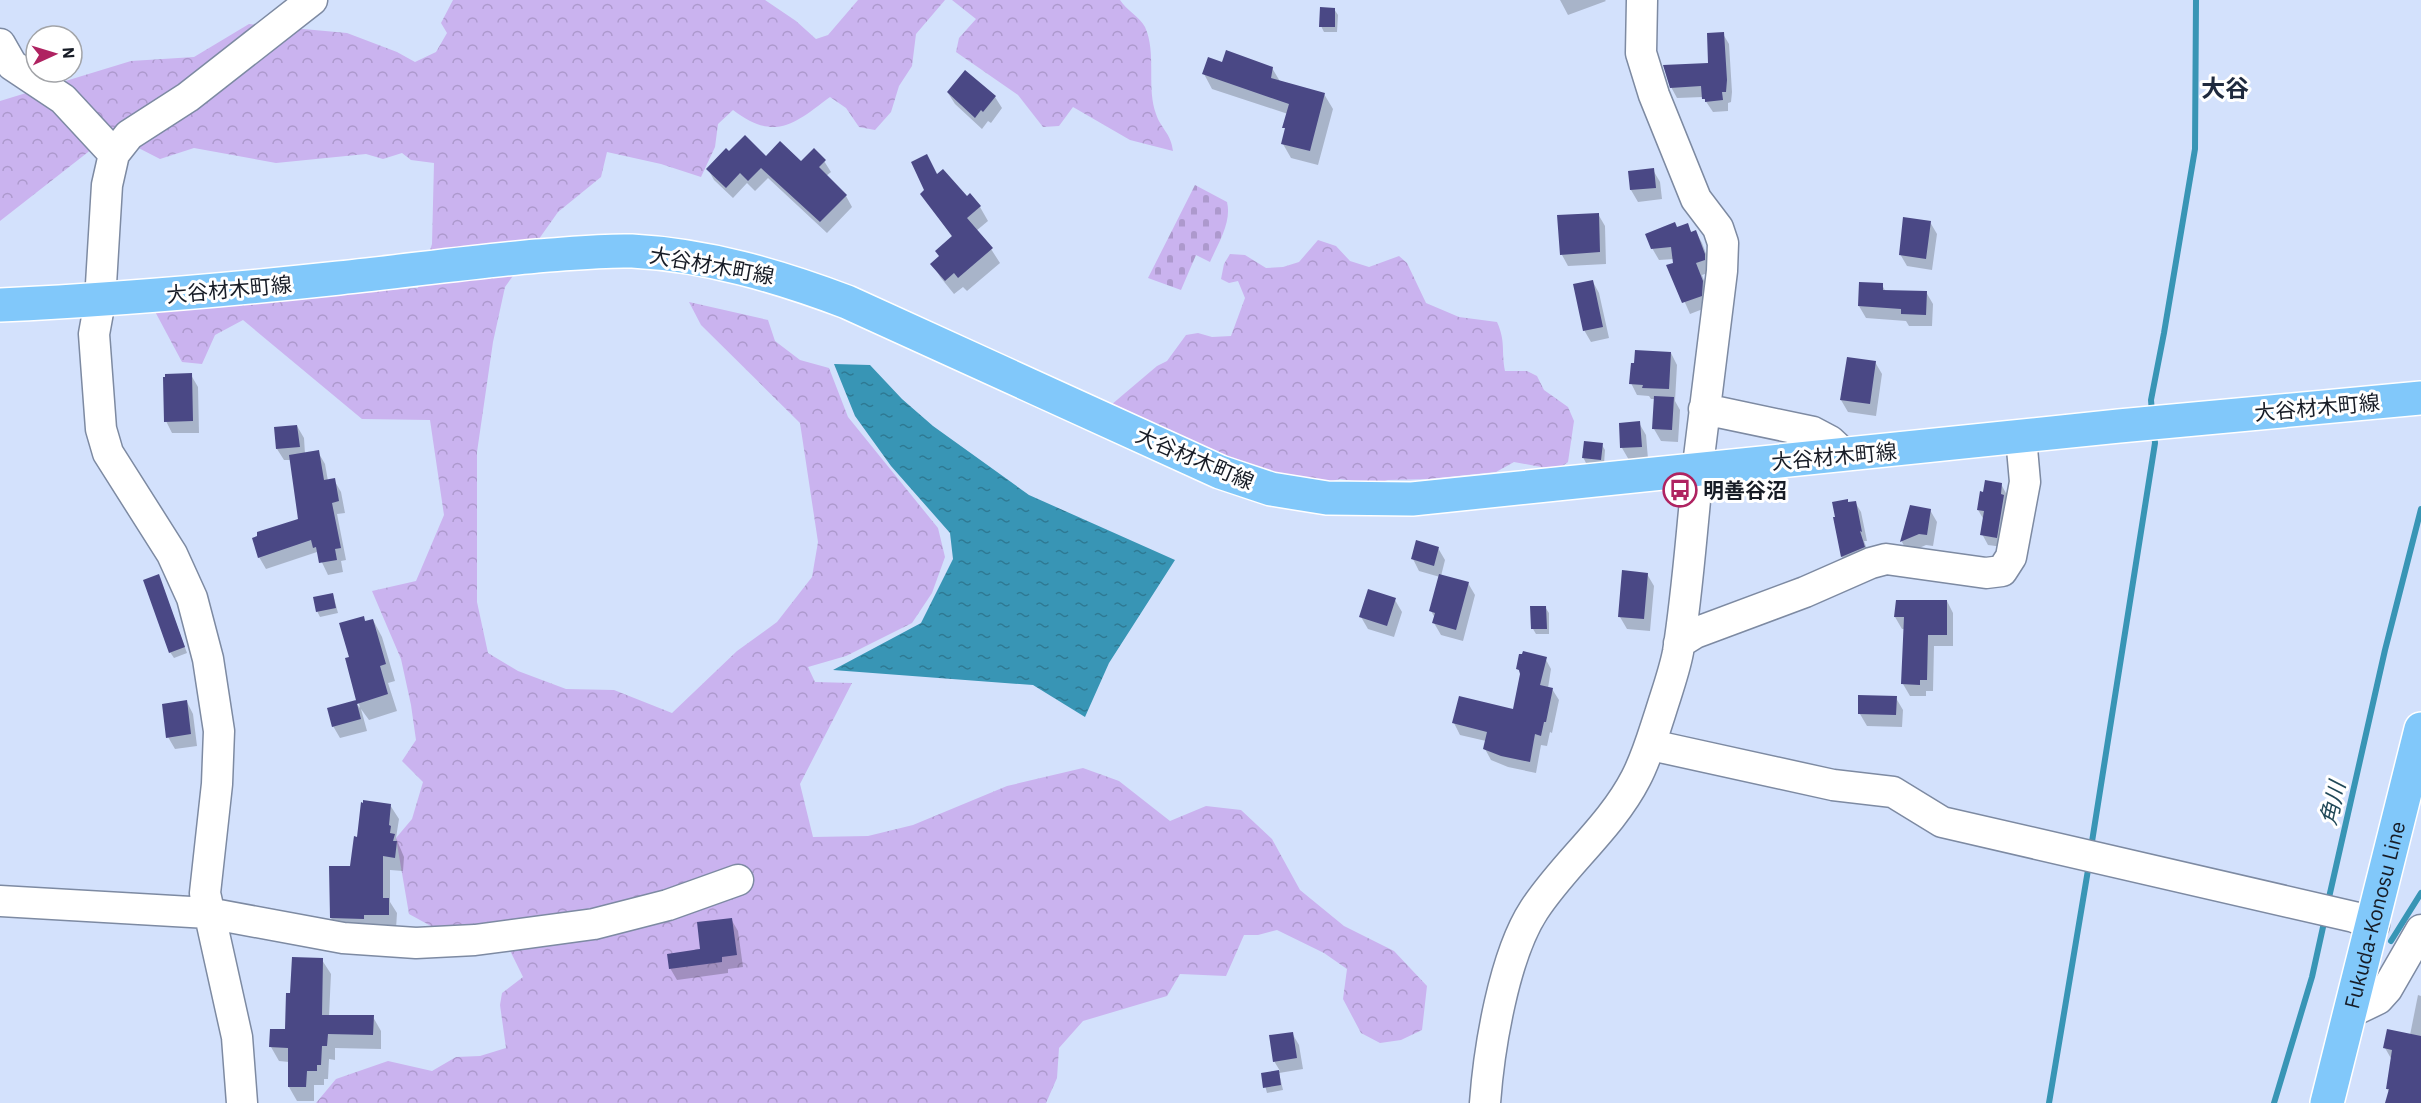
<svg xmlns="http://www.w3.org/2000/svg" width="2421" height="1103" viewBox="0 0 2421 1103" font-family="'IBM Plex Sans','Noto Sans JP',sans-serif">
<style>
.forest{fill:url(#forest-crowns)}
.cemetery{fill:url(#cemetery-stones)}
.water{fill:url(#water-ripples)}
.shadow{fill:#0003}
.lines{fill:none;stroke-linecap:round;stroke-linejoin:round}
.stream{stroke:#3895b5;stroke-width:6}
.building{fill:#4a4885}
.minor-casing{stroke:#7d8aa2;stroke-width:33}
.major-casing{stroke:#fff;stroke-width:36}
.minor{stroke:#fff;stroke-width:30}
.major{stroke:#81c8fa;stroke-width:33}
.labels{text-anchor:middle;dominant-baseline:central;stroke-width:6;stroke-linejoin:round;paint-order:stroke}
.street-label{font-size:21px;fill:#171c26;stroke:#fff}
.poi-label{font-size:21px;font-weight:bold;fill:#171c26;stroke:#fff;text-anchor:start}
.water-label{font-size:22px;font-style:italic;fill:#214958;stroke:#fff}
.quarter-label{font-size:24px;font-weight:bold;fill:#1f2a3e;stroke:#fff}
</style>
<defs>
<pattern id="forest-crowns" width="20" height="18" patternUnits="userSpaceOnUse" patternTransform="scale(1.5)"><rect width="20" height="18" fill="#cab3ef"/><path d="M2 6a3 3 0 1 1 6 0M12 15a3 3 0 1 1 6 0" fill="none" stroke="#ad99cd"/></pattern>
<pattern id="cemetery-stones" width="16" height="16" patternUnits="userSpaceOnUse" patternTransform="scale(1.5)"><rect width="16" height="16" fill="#cab3ef"/><path d="M2 7V4a2 2 0 0 1 4 0v3zM10 15v-3a2 2 0 0 1 4 0v3z" fill="#ad99cd"/></pattern>
<pattern id="water-ripples" width="26" height="14" patternUnits="userSpaceOnUse" patternTransform="scale(1.5)"><rect width="26" height="14" fill="#3895b5"/><path d="M2 4q2-2 4 0t4 0M15 11q2-2 4 0t4 0" fill="none" stroke="#2e7993"/></pattern>
</defs>
<rect width="100%" height="100%" fill="#d3e1fc"/>
<!-- forest -->
<path class="forest" d="M453,0H765L796,21L816,39L828,35L858,0H945L916,34L912,66L899,86L891,112L875,130L859,127L846,108L830,97C794,124 775,142 733,110L718,124L715,147L701,177L661,164L607,152L601,177L558,212L505,287L493,342L477,452V602L488,653L518,671L566,689L614,690L672,713L737,651L777,622L812,577L818,542L800,423L701,325L689,302L768,320L775,341L800,360L829,368L848,417L938,528L945,557L932,593L912,623L846,656L808,667L815,682L852,683L800,784L813,837L868,836L913,825L1007,786L1083,768L1119,781L1170,821L1206,806L1241,810L1272,839L1300,890L1344,926L1394,951L1427,986L1422,1030L1401,1040L1380,1043L1361,1033L1343,999L1347,969L1324,953L1277,930L1258,935H1244L1226,976L1180,974L1167,996L1083,1021L1059,1048L1057,1078L1046,1103H316L336,1079L388,1061L432,1071L456,1057L480,1056L506,1048L500,1005L502,993L523,977L497,924L440,931L409,914L396,838L412,819L423,782L402,761L416,740L411,705L401,659L372,591L416,581L444,515L430,420L362,419L243,320L215,335L202,364L182,362L151,304L418,288L432,244L434,163L411,160L402,153L383,159L366,154L276,163L194,148L160,159L119,138L92,149L0,221V101L131,61L194,57L249,24L347,33L397,52L415,62L436,52L447,33L441,23Z
M952,0H1120C1126,10 1140,17 1145,27C1157,54 1146,86 1156,114C1161,129 1171,133 1173,151L1130,140L1073,107L1059,126L1043,127L1018,95L956,52L959,38L976,19Z
M1318,240L1336,246L1350,261L1369,267L1399,256L1407,263L1426,303L1459,317L1497,322C1506,342 1501,350 1505,371H1527L1537,376L1544,390L1568,407L1574,421L1568,462L1557,470L1514,462L1496,472L1428,479L1388,480L1375,484L1340,479L1325,483L1305,477L1284,474L1269,475L1238,460L1216,459L1111,405L1157,366L1167,361L1186,335L1198,333L1212,337L1231,336L1245,298L1238,281L1229,283L1221,279L1224,264L1230,254L1245,255L1266,268L1283,267L1299,262Z"/>
<!-- cemetery -->
<path class="cemetery" d="M1195,185L1227,202C1232,222 1218,244 1210,262L1196,255L1181,290L1148,278Z"/>
<!-- water -->
<path class="water" d="M834,364L870,365L902,399L933,426L1029,495L1175,560L1109,663L1085,717L1033,685L833,670L921,623L953,559L950,533L891,466L855,416Z"/>
<!-- shadow -->
<path class="shadow" d="M1560,0H1605L1606,1L1568,15Z
M1334,9L1338,15L1337,32H1324L1321,26Z
M1723,34L1729,44L1732,92L1731,102L1728,103V111L1713,112L1703,97L1677,98L1671,87L1709,64Z
M1272,68L1281,83L1324,94L1333,109L1318,165L1291,158L1283,144L1288,114L1212,89L1204,74Z
M948,93L995,97L1002,108L991,123L988,121L982,129L955,104Z
M729,153L802,163L824,161L831,172L826,176L846,196L852,207L827,233L768,178L755,191L747,183L733,198L714,180L708,169Z
M1653,170L1660,182L1662,199L1638,202L1631,190L1629,173Z
M937,176L980,207L988,221L976,231L991,249L1000,263L967,291L963,287L954,294L941,278L932,264L940,257L953,238L922,194Z
M1598,214L1605,226L1606,264L1568,266L1562,255Z
M1930,222L1937,234L1932,270L1907,266L1900,254Z
M1687,225L1692,233L1696,232L1702,243L1711,267V272L1702,275L1709,294L1708,307L1690,314L1669,266L1675,265L1674,259L1659,260L1652,248L1677,229Z
M1593,282L1599,293L1609,338L1591,342L1584,330Z
M1882,285L1886,292H1926L1933,304L1932,326H1909L1906,321L1866,318L1859,306Z
M1671,353L1677,365L1675,401L1680,410L1678,442L1661,441L1654,429L1656,399H1651L1649,396L1637,395L1631,383Z
M1875,362L1882,374L1876,416L1848,412L1841,400Z
M191,375L198,387L199,433H172L166,421Z
M1639,423L1646,435L1648,459L1629,460L1622,448Z
M297,426L304,438L305,454L318,452L325,464L328,481L334,480L341,492L345,513L337,514L346,560L341,561L343,572L328,575L317,552L266,569L259,557L299,520L291,460H284L277,449Z
M1602,445L1605,450L1604,464L1586,463L1583,457Z
M2001,484L2007,495L2003,547L1988,545L1982,534L1984,520L1978,510L1984,493Z
M1855,502L1861,512L1867,541H1864L1870,557L1848,567L1842,557L1834,519L1848,503Z
M1930,510L1937,522L1933,546L1926,545L1908,553L1902,542L1906,520Z
M1438,548L1445,560L1441,576L1468,583L1475,595L1463,641L1441,635L1434,623L1435,618L1431,611L1440,577L1419,571L1413,559Z
M1647,574L1654,586L1650,631L1627,629L1620,617Z
M161,582L187,653L174,658L170,652Z
M333,594L338,613L320,617L317,611Z
M1395,600L1402,612L1394,637L1368,629L1361,617Z
M1898,601H1947L1953,613V646H1934L1933,691H1926V696H1910L1903,684L1905,629H1902L1895,617Z
M1545,607L1549,613V634H1536L1533,629L1532,608Z
M363,617L366,622L373,620L382,637L395,681L388,683L397,711L369,720L361,709L367,731L340,738L333,726L355,702L360,708L347,659L351,658Z
M1545,658L1551,669L1548,688L1552,689L1559,700L1552,733L1550,732L1547,746L1541,745L1536,773L1508,767L1491,760L1485,749L1486,741L1460,735L1454,723L1514,711L1521,674L1518,669Z
M1896,698L1903,710L1902,727L1867,726L1860,714Z
M187,702L193,714L197,746L175,749L168,737Z
M390,805L399,819L396,838L404,857L403,871L390,870V902L397,913L396,929L339,932L331,918L352,868L358,838Z
M731,919L738,931L743,967L728,969V973L677,980L670,968L702,950Z
M322,960L331,974L329,1016L373,1017L381,1031V1049L335,1048V1060L329,1059L328,1079H324V1085H314V1101H297L289,1087V1062L279,1061L271,1047L287,1031L292,995Z
M2418,995L2421,996V1103H2388L2390,1093L2387,1089L2392,1060L2385,1048L2410,1035Z
M1292,1033L1299,1045L1303,1069L1279,1073L1283,1090L1267,1093L1262,1074L1280,1071L1274,1061Z"/>
<g class="lines">
<!-- stream -->
<path class="stream" d="M2152,412L2151,400L2164,333L2195,149L2196,0
M2091,848L2155,443L2154,431
M2328,902L2385,650L2421,509
M2391,941L2421,893
M2049,1103L2089,864
M2274,1103L2312,977L2325,918"/>
</g>
<!-- building -->
<path class="building" d="M1320,7L1335,8V27H1319Z
M1724,32L1727,80L1726,92H1722L1723,100L1705,102V99H1702L1701,86L1670,88L1663,65L1708,63L1707,33Z
M1226,50L1273,67L1271,78L1325,93L1310,151L1281,144L1285,128H1282L1289,104L1202,74L1208,57L1222,62Z
M965,70L996,96L983,112L981,110L975,118L947,92Z
M745,135L766,156L780,141L801,161L814,148L826,160L819,167L847,195L820,222L761,168L748,181L740,173L726,188L706,169L726,148L729,151Z
M927,154L937,174L943,169L967,196L970,193L981,206L967,218L993,248L958,278L954,273L945,281L930,264L939,256L935,251L952,236L920,194L924,190L911,162Z
M1654,168L1656,188L1630,190L1628,171Z
M1599,213L1600,252L1560,255L1557,215Z
M1903,217L1931,221L1926,259L1899,255Z
M1675,222L1677,227L1688,223L1691,232L1696,230L1705,254V260L1696,263L1703,281L1702,296L1682,303L1666,265L1673,263L1671,247L1651,249L1645,234Z
M1593,280L1603,327L1583,331L1573,284Z
M1859,282L1883,283V290L1927,291L1926,315L1901,314V309L1858,306Z
M1635,350L1671,352L1669,389L1642,388L1643,385L1629,384L1631,363H1634Z
M1847,357L1876,361L1870,404L1840,400Z
M192,373L193,421L164,422L163,377H165V374Z
M1654,396L1674,397L1672,430L1652,429Z
M1640,421L1642,447L1620,448L1619,423Z
M297,425L300,447L276,449L274,427Z
M1584,441L1603,443L1601,460L1582,458Z
M319,450L324,480L335,478L339,501L332,503L341,548L335,549L337,560L319,563L316,547L313,548L311,540L258,558L252,538L257,536V532L298,519L289,455Z
M1985,480L2002,483L2001,494L2004,495L1997,538L1980,535L1984,511L1977,510L1980,491L1983,492Z
M1848,499V502L1856,501L1862,532L1860,531L1865,547L1841,557L1833,517H1835L1832,502Z
M1910,505L1931,509L1927,535L1919,534L1900,542Z
M1416,540L1439,547L1434,566L1411,559Z
M1622,570L1648,573L1644,619L1618,617Z
M159,574L185,647L169,653L143,580Z
M1439,574L1469,582L1456,630L1432,623L1435,613L1429,611Z
M1368,589L1396,598L1387,626L1359,617Z
M333,593L336,608L316,612L313,597Z
M1896,600H1947V635H1928L1927,680H1920V685L1901,684L1904,617H1894Z
M1530,606H1546L1547,629H1531Z
M364,616L365,621L373,619L386,664L380,666L388,694L357,704L345,658L349,657L339,623Z
M1523,651L1547,657L1540,685L1553,688L1546,722H1544L1541,736L1535,734L1530,762L1501,756L1483,749L1487,732L1452,723L1459,696L1513,709L1520,674L1519,670L1516,669L1519,654H1522Z
M1858,695L1897,696L1896,715L1858,714Z
M187,700L191,734L166,738L162,704Z
M356,700L361,719L332,727L327,708Z
M363,800L391,804L389,825L391,826L390,833L395,834L393,841H397L395,858L383,856V898H389V915H364V919L330,918L329,866H350L354,836L357,837L361,802L363,803Z
M732,918L737,955L722,957V962L669,969L667,954L700,949L697,922Z
M292,957L323,958L322,1015H374L373,1035L328,1034L327,1046H322L321,1065H317V1071H307L306,1087H288V1048L269,1047L270,1029H285L286,993H290Z
M2387,1029L2421,1036V1103H2385L2389,1089H2386L2392,1050L2383,1048Z
M1293,1032L1297,1058L1273,1062L1269,1035Z
M1279,1070L1281,1085L1263,1088L1261,1073Z"/>
<g class="lines">
<!-- minor casing -->
<g class="minor-casing">
<path id="minor" d="M1642,0L1641,53L1654,95L1696,199L1718,228L1723,243L1722,271L1699,457
M0,44L12,65L63,99L114,154
M1704,409L1813,432L1830,441L1844,454
M1679,643L1695,633L1805,592L1871,563L1886,559L1986,573L2002,571L2011,557L2025,482L2021,437
M1651,745L1833,785L1893,792L1942,822L2354,917L2374,925
M0,901L208,913L343,938L416,943L475,940L594,924L668,905L738,880
M2351,1012L2378,999L2387,989L2421,930
M242,1103L237,1037L205,893L217,784L219,731L208,659L192,598L172,554L108,453L101,429L94,334L100,301L107,185L114,154L129,135L188,97L312,0
M1485,1103C1489,1048 1504,956 1534,910C1564,864 1611,827 1636,778C1647,757 1653,735 1660,714C1666,694 1674,673 1678,652C1687,596 1691,538 1697,481"/>
</g>
<!-- major casing -->
<g class="major-casing">
<g id="major">
<path d="M0,305C113,300 226,290 339,278C405,271 471,262 537,256C569,254 600,250 632,251C707,255 778,276 847,302L1220,472L1271,489L1327,498L1412,499L2119,426L2421,398"/>
<path id="s1" d="M2327,1103L2421,729"/>
</g>
</g>
<!-- minor -->
<use href="#minor" class="minor"/>
<!-- major -->
<use href="#major" class="major"/>
</g>
<!-- icons -->
<defs>
<g id="bus-ring" transform="scale(1.725)"><circle r="9.5" fill="#fff" stroke="#af2361" stroke-width="1.5"/><path d="M-5-6H5V4H4V6H2V4H-2V6H-4V4H-5ZM-3.5-4V0h7V-4ZM-3.5 1.2v1.5H-2V1.2ZM2 1.2v1.5H3.5V1.2Z" fill="#af2361"/></g>
</defs>
<g fill-rule="evenodd">
<use href="#bus-ring" x="1680" y="490"/>
</g>
<g class="labels">
<!-- street labels -->
<g class="street-label">
<text transform="translate(712 265) rotate(10)">大谷材木町線</text>
<text transform="translate(229 289) rotate(-5)">大谷材木町線</text>
<text transform="translate(2317 407) rotate(-5)">大谷材木町線</text>
<text transform="translate(1834 456) rotate(-5)">大谷材木町線</text>
<text transform="translate(1195 458) rotate(23)">大谷材木町線</text>
<text stroke="none"><textPath href="#s1" startOffset="194">Fukuda-Konosu Line</textPath></text>
</g>
<!-- poi labels -->
<g class="poi-label">
<text x="1703" y="490">明善谷沼</text>
</g>
<!-- water labels -->
<g class="water-label">
<text transform="translate(2332 803) rotate(-77)">角川</text>
</g>
<!-- quarter labels -->
<g class="quarter-label">
<text x="2225" y="88">大谷</text>
</g>
</g>
<!-- north arrow -->
<g transform="translate(54 54) rotate(86)"><circle r="28" fill="#ffffff" stroke="#a2a4a8" stroke-width="1.5"/>
<path d="M0-4.5L10 22L0 15L-10 22Z" fill="#af2361"/>
<text y="-9" font-size="16" font-weight="bold" text-anchor="middle" fill="#171c26">N</text>
</g>
</svg>
